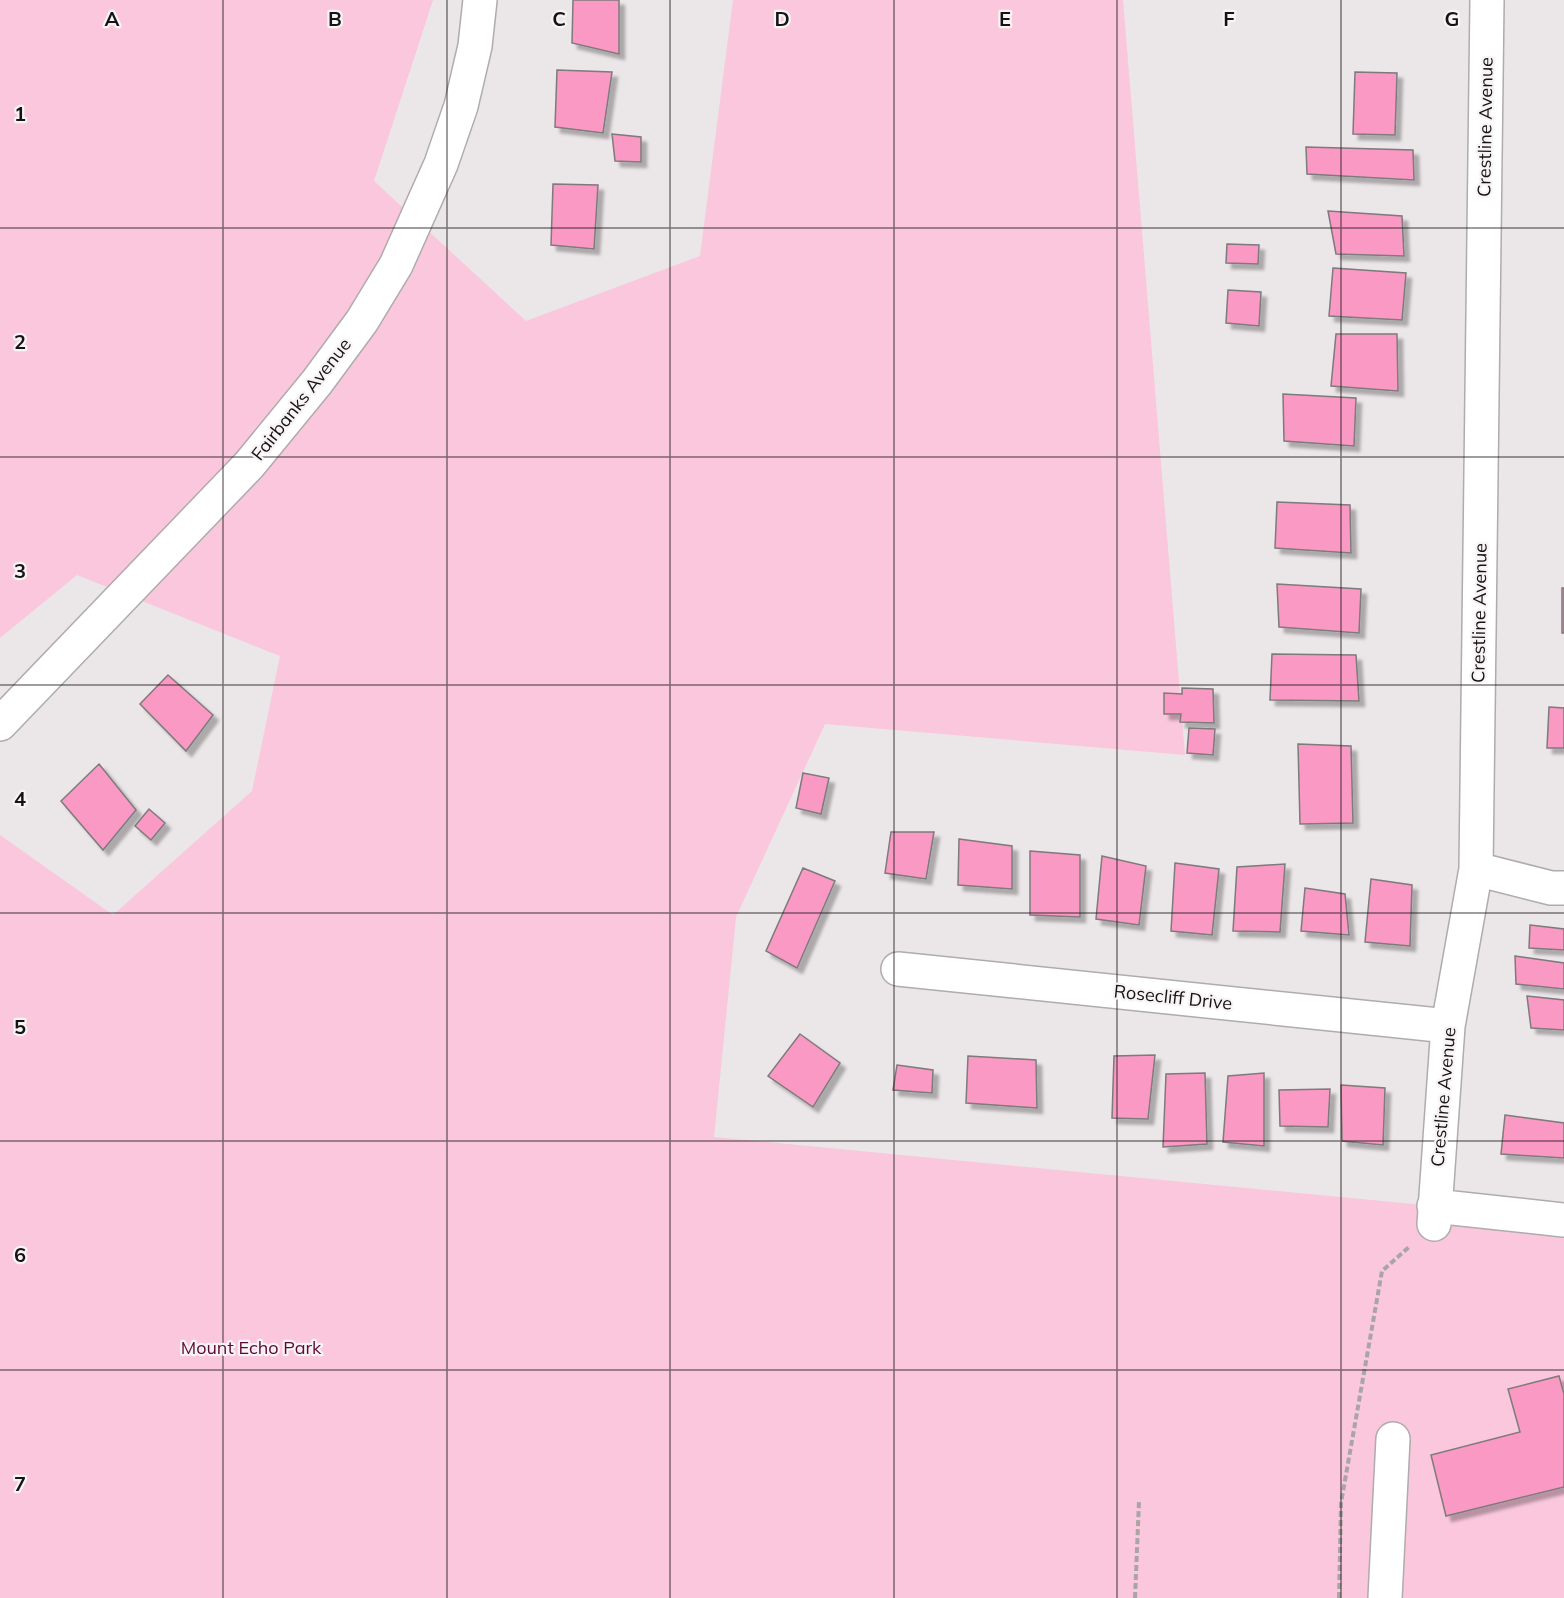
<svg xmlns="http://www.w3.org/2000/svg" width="1564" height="1598" viewBox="0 0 1564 1598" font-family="Mulish,sans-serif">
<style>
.green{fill:#fac7dc}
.building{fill:#fa99c3;stroke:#7f7a7c;stroke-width:1.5;filter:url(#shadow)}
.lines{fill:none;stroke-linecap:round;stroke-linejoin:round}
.minor-casing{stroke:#b0abad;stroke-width:36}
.path{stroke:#a9a5a7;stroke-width:4;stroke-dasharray:6 3;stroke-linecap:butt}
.minor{stroke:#fff;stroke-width:33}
.grid{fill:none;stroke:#151314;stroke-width:1.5;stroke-opacity:0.55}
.labels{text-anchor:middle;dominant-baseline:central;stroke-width:4.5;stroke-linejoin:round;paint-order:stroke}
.street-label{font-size:18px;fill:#151314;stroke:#f8f3f5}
.park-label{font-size:18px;fill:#5e0739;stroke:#f8f3f5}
.grid-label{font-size:20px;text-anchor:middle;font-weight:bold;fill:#151314;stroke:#f8f3f5;stroke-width:4.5;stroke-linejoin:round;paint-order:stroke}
</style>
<defs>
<filter id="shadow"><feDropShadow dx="5.5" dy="5.5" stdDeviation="1.5" flood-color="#0004"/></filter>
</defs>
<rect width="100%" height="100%" fill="#ebe6e8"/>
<!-- green -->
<path class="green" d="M0,0H433L374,181L526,321L700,256L733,0H1123L1185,755L825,724L736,917L714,1137L1434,1206L1564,1220V1598H0V835L113,915L252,791L280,656L77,575L0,638Z"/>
<!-- building -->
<path class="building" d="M573,0H619V54L572,43Z
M557,70L612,72L603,133L555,127Z
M1355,72L1397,73L1395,135L1353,134Z
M612,134L641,137V162L615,161Z
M1306,147L1413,150L1414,180L1307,174Z
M553,184L598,185L594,249L551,245Z
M1328,211L1402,216L1404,256L1336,254Z
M1227,244L1259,245L1258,264L1226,263Z
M1333,268L1406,273L1402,320L1329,316Z
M1228,290L1261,292L1259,326L1226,323Z
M1336,334H1397L1398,391L1331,386Z
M1283,394L1356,398L1354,446L1284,441Z
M1277,502L1350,505L1351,553L1275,548Z
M1277,584L1361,589L1359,633L1279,627Z
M1562,588H1564V633H1562Z
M1272,654L1356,655L1359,701L1270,700Z
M168,675L213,715L186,751L140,704Z
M1182,688L1213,689L1214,723L1180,722L1181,714H1164V693L1182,694Z
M1549,707L1564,708V748H1547Z
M1189,728L1215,729L1213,755L1187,753Z
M1298,744L1351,746L1353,823L1300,824Z
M99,764L136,810L103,850L61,801Z
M803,773L829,778L821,814L796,808Z
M149,809L165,823L151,840L135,826Z
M891,832H934L926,879L885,873Z
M959,839L1012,846V889L958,885Z
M1030,851L1080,855V917L1030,915Z
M1102,856L1146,866L1139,925L1096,919Z
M1175,863L1219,869L1212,935L1171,931Z
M1285,864L1280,932L1233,931L1237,867Z
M803,868L835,881L797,968L766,951Z
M1371,879L1412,885L1410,946L1365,942Z
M1305,888L1345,894L1349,935L1301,931Z
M1530,925L1564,929V950L1529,948Z
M1515,956L1564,963V989L1516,984Z
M1527,996L1564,1000V1030L1531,1028Z
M800,1034L840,1063L813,1107L768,1076Z
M1155,1055L1148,1119L1112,1118L1114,1056Z
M968,1056L1036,1060L1037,1108L966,1103Z
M897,1065L933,1070L932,1093L893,1090Z
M1205,1073L1207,1144L1163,1147L1166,1074Z
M1264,1073V1146L1223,1142L1228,1076Z
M1341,1085L1385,1088L1383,1145L1342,1141Z
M1330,1089L1328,1127L1280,1126L1279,1090Z
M1505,1115L1564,1123V1158L1501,1154Z
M1559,1376L1564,1394V1487L1446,1516L1431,1455L1520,1432L1508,1389Z"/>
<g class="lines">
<!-- minor casing -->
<g class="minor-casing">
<path id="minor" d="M0,724L249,465L317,382L362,321L396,265L441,164L461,106L475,46L480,0
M1476,869L1551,888H1564
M898,969L1448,1026
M1434,1206L1564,1220
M1434,1224L1448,1026L1476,869L1487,0
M1385,1598L1393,1439"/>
</g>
<!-- path -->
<path class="path" d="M1135,1598L1139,1501
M1339,1598L1341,1503L1382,1271L1410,1246"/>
<!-- minor -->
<use href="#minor" class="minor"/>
</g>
<!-- grid -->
<path class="grid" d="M223,0V1598M447,0V1598M670,0V1598M894,0V1598M1117,0V1598M1341,0V1598M0,228H1564M0,457H1564M0,685H1564M0,913H1564M0,1141H1564M0,1370H1564"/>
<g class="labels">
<!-- street labels -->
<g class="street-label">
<text transform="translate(1485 127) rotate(-89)">Crestline Avenue</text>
<text transform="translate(301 399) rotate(-52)">Fairbanks Avenue</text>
<text transform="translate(1479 613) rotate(-89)">Crestline Avenue</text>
<text transform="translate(1173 997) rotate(6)">Rosecliff Drive</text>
<text transform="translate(1443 1097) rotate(-85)">Crestline Avenue</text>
</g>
<!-- park labels -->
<g class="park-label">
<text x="251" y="1347">Mount Echo Park</text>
</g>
</g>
<g class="grid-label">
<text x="112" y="26">A</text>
<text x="335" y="26">B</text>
<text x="559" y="26">C</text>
<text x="782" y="26">D</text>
<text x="1005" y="26">E</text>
<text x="1229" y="26">F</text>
<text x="1452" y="26">G</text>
<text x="20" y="121">1</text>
<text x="20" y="349">2</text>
<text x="20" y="578">3</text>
<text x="20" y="806">4</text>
<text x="20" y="1034">5</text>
<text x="20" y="1262">6</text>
<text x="20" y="1491">7</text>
</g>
</svg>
